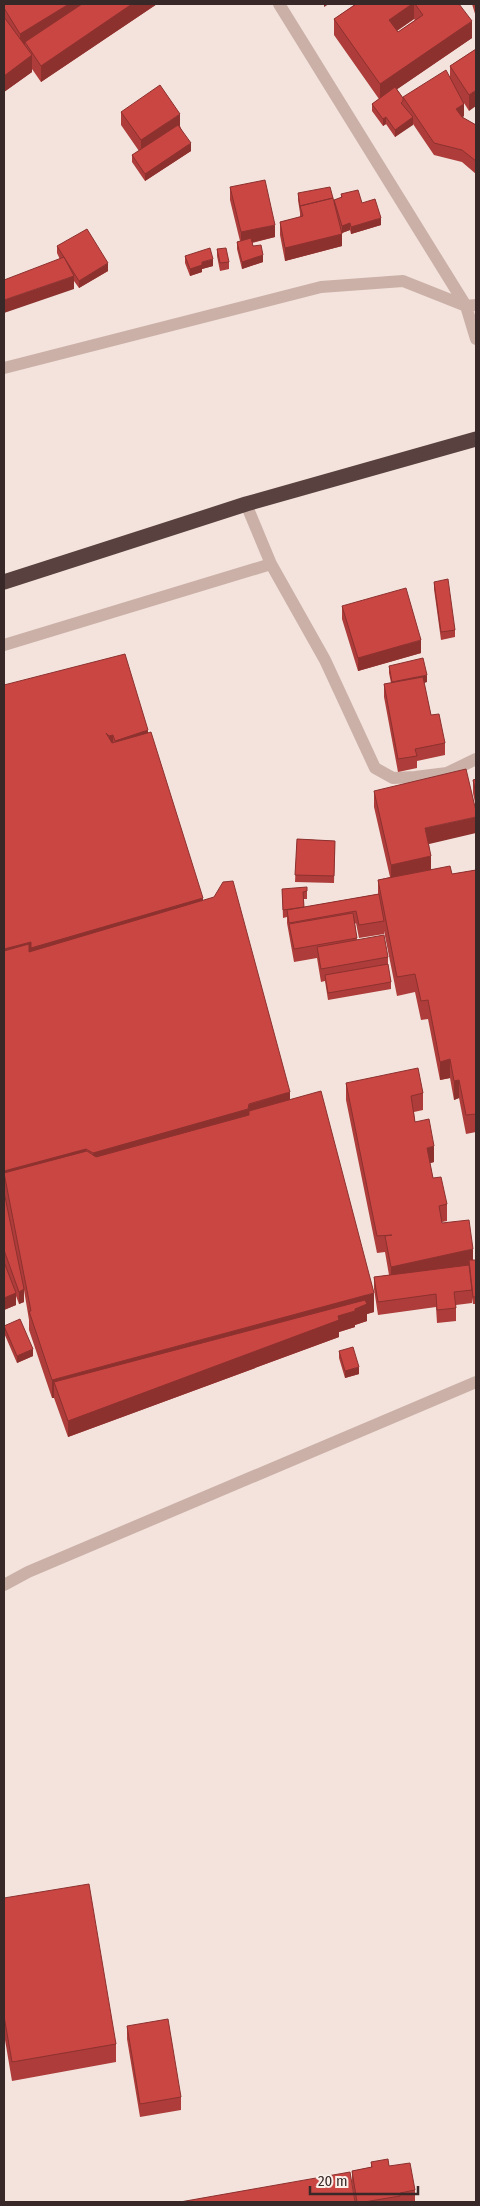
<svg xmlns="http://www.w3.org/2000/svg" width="480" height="2206" viewBox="0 0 480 2206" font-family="'Fira Sans Condensed',sans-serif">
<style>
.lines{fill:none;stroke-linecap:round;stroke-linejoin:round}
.lane{stroke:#cbb0a7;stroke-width:12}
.street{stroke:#cbb0a7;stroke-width:12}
.highway{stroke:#59413f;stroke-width:15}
.wall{fill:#ad3c3a;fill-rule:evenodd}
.shaded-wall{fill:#8d312f}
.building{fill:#c94643;stroke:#8d312f}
</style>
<rect width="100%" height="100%" fill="#f3e3dc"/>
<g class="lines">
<!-- lane -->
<path class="lane" d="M246,504L271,564L325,660L375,768L393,778L415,777L447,773L476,759
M4,645L271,564
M4,1585L28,1572L476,1382"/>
<!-- street -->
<path class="street" d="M279,4L466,306L476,305
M4,368L321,287L403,281L466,306L476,339"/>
<!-- highway -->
<path class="highway" d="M4,582L246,504L476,439"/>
</g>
<!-- wall -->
<path class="wall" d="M4,4H157L41,82L32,69V72L4,92Z
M356,4H459L472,38L397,89L403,98L450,78V66L476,49L469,111L464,103V116L462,117L476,125V174L462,162L434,155L413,124L395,137L386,124L383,126L372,111V104L379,99L334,35V19ZM414,19L415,20L398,32L397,31Z
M472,4H476V17Z
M121,112L180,126L191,151L145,181L132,162V155L139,151L121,125Z
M230,187L275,237L252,243L253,246L263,262L242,269L237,249V242L240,241L230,200Z
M298,193L334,202V200L341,198V194L362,203L381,225L351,234L350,230L342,233V246L285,261L280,235V222L300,217V213L298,200Z
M57,246L108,271L79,288L74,281V289L57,253Z
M217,249L229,262V269L220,271L217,256Z
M185,256L213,266L202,269V272L190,276L185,263Z
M434,582L455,630V637L441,640L434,589Z
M342,606L421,653L358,671L342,619Z
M389,666L427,682L424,683L431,715L445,743V755L417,761V768L398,772L384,697V684L391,683L389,673Z
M4,685L148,732L203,901L290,1100L374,1312L367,1314V1321L355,1325V1327L339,1332V1337L68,1437L54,1398H52L29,1330V1320L24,1290V1302L19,1304L16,1296V1305L4,1310Z
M476,779V807L473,793V780Z
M374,791L429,844L431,869L452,874L476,870V1132L466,1134L459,1098L454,1100L450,1078L440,1080L428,1019L421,1020L415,992L397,996L384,931V934L359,938L356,923L355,924L357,940L388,957V968L391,982V989L328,1000L325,981L321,982L317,958L294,962L287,923V917L283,918L282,889L307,891V899H304V907L378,894V880L390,877L374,807Z
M297,839L335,841L334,883L295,882Z
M346,1083L423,1093V1110L414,1112L415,1122L434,1162L430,1163L433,1178L447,1204V1221L442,1222V1223L473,1260H476V1304H473L472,1298V1303L456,1305V1321L437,1323L436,1307L378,1315L374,1289V1277L389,1275L385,1252L377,1253L346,1100Z
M4,1326L33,1356L17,1363L4,1333Z
M339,1351L359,1374L345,1378L339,1358Z
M4,1898L116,2044V2062L12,2081L4,2034Z
M127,2026L181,2097V2110L140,2117L127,2039Z
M371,2162L389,2166L415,2190V2202H355L352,2183V2171L371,2167Z"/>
<!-- shaded-wall -->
<path class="shaded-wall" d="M69,4H95L25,42V48L20,51V34Z
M132,4H157L41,82V66Z
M324,4H329L324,7Z
M412,4H414V19L389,36V20Z
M472,21V38L380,101V84Z
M32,55V72L4,92V76Z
M476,90V106L469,111V95Z
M464,104V116L456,122V109Z
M180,114V126L141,153V140Z
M386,117V124L383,126V119Z
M413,117V125L395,137V130Z
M191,143V151L145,181V174Z
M381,218V225L351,234V227Z
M350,223V230L342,233V226Z
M275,225V237L241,245V232Z
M342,234V246L285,261V248Z
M263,255V262L242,269V262Z
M213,259V266L202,269V272L190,276V269L202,262Z
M108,263V271L79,288V281Z
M74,276V289L4,313V300Z
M421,640V653L358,671V658Z
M427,675V682L392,689V682Z
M148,730V749L115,759V741Z
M113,735V754L109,755V736Z
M476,817V833L425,845V828Z
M431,856V872L391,881V865Z
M203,898V917L4,968V949Z
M450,1059V1078L440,1080V1062Z
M459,1080V1098L454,1100V1081Z
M290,1092V1111L93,1171V1153Z
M434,1146V1162L427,1164V1148Z
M86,1149V1168L4,1173V1189V1171Z
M473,1249V1265L469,1260V1266L391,1284V1267Z
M24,1289V1302L19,1304V1292Z
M16,1293V1305L4,1310V1298Z
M374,1293V1312L367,1314V1321L355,1325V1327L339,1332V1337L68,1437V1421L54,1382V1398H52V1380Z
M33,1349V1356L17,1363V1356Z
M359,1367V1374L345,1378V1371Z"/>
<!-- building -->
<path class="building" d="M4,4H69L20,34L4,8Z
M82,4H132L41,66L25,42Z
M356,4H412L389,20L398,32L423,15L415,4H459L472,21L380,84L334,19Z
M4,17L32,55L4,76Z
M476,49V90L469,95L450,66Z
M446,70L464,104L456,109L462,117L476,125V161L462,150L434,143L403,97Z
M160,85L180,114L141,140L121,112Z
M395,87L403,98V101L401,103L413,117L395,130L386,117L383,119L372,104Z
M178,125L191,143L145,174L132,155Z
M265,180L275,225L241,232L230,187Z
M330,187L333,198L300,206L298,193Z
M358,190L362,203L375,199L381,218L351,227L350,223L342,226L334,200L342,197L341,194Z
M333,198L342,234L285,248L280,222L303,216L300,206Z
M87,229L108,263L79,281L57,246Z
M251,238L253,246L261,245L263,255L242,262L237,242Z
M210,248L213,259L202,262V265L190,269L185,256Z
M226,248L229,262L220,263L217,249Z
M64,257L74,276L4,300V280Z
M448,579L455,630L441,632L434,582Z
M406,588L421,640L358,658L342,606Z
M125,654L148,730L115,741L113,735L109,736L106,733L112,743L151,732L203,898L31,948V942L4,949V685Z
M423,658L427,675L392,682L389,666Z
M423,677L431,715L439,714L445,743L415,749L417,756L398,759L384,684Z
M466,769L476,811V817L425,828L431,856L391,865L374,791Z
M476,779V794L473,780Z
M297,839L335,841L334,876L295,875Z
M450,866L452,874L476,870V1114L466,1115L459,1080L454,1081L450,1059L440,1062L428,1000L421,1001L415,974L397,977L378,880Z
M233,881L290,1092L249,1104L248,1109L93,1153L86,1149L4,1171V951L29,944V952L214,897L223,882Z
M307,887V891L303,892L304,907L283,910L282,889Z
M379,894L384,921L359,925L356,911L289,923L287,910Z
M353,913L357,938L294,949L289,924Z
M384,935L388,957L321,969L317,947Z
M388,964L391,982L328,993L325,975Z
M418,1068L423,1093L411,1096L415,1122L429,1119L434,1146L427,1148L433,1178L441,1177L447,1204L439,1206L442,1223L469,1220L473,1249L391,1267L385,1236L392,1235L377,1236L346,1083Z
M321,1091L374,1293L52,1380L29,1311H31L4,1173L87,1151L96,1157L249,1115V1111Z
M4,1192L24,1289L19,1292L4,1250Z
M469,1260H476V1297H473Z
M4,1262L16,1293L4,1298Z
M469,1265L472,1290L454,1292L456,1308L437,1310L436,1294L378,1302L374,1277Z
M365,1300L367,1304L355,1309V1311L338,1316L339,1320L68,1421L54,1382Z
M20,1319L33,1349L17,1356L4,1326Z
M353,1347L359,1367L345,1371L339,1351Z
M89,1884L116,2044L12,2062L4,2016V1898Z
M168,2019L181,2097L140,2104L127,2026Z
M388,2159L389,2166L410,2163L415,2190L400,2193V2196L364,2202H357L352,2171L372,2167L371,2162Z
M350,2172L355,2202H180Z"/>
<!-- border -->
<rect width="480" height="2206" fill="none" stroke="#382928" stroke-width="10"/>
<!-- scale -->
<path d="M310 2186v8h108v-8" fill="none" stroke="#382928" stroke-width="2.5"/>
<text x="318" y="2186" font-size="15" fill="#382928" stroke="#faeee8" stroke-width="4" paint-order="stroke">20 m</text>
</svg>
